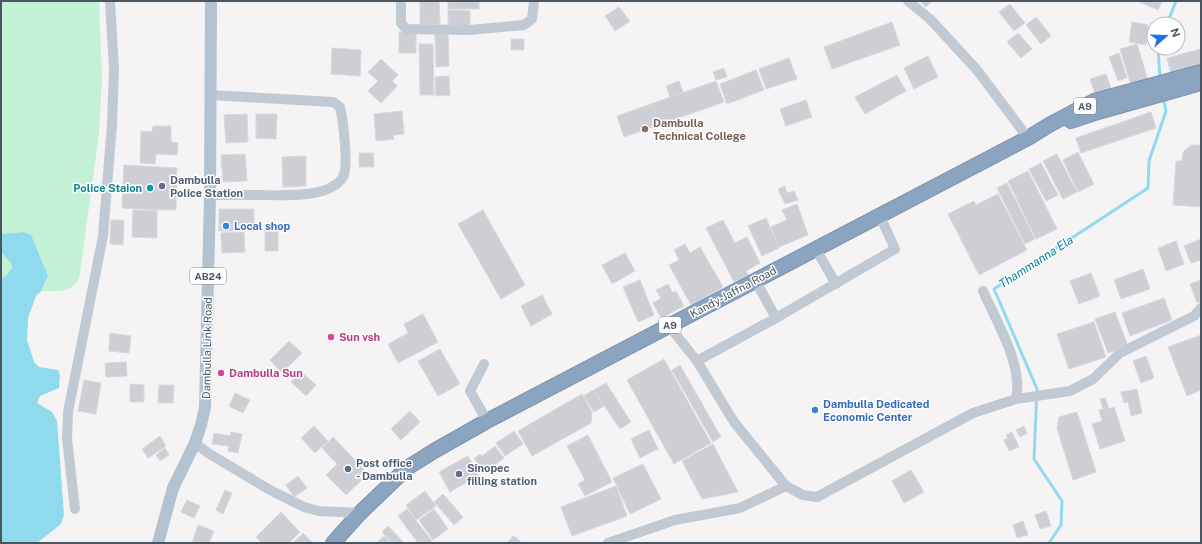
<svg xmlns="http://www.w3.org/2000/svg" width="1202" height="544" viewBox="0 0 1202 544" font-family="'Public Sans',sans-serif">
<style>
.green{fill:#c3f1d5}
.water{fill:#90daee}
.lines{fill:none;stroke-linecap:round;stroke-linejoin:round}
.stream{stroke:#90daee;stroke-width:3}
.building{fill:#cdcfd5;stroke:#d7d9de}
.highway-casing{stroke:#7690ad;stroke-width:16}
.minor{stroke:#c1cad2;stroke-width:10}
.major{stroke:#b3c2d1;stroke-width:12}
.highway{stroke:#8ba5c1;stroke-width:14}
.education-dot{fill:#8d6e63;stroke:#fff;stroke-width:1.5}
.service-dot{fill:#5c6f8a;stroke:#fff;stroke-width:1.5}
.culture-dot{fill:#0f9aa8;stroke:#fff;stroke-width:1.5}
.shop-dot{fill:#3f7fe0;stroke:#fff;stroke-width:1.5}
.hotel-dot{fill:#d1479c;stroke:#fff;stroke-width:1.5}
.labels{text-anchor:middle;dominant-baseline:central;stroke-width:3;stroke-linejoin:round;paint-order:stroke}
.shield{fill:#fff;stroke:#808990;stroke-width:1}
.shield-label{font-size:10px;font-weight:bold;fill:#4a5661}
.education-label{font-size:11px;font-weight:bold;fill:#785e54;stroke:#fff;text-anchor:start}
.service-label{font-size:11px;font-weight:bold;fill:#4e5e75;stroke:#fff;text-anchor:start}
.culture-label{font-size:11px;font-weight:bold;fill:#0d838f;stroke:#fff;text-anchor:end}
.shop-label{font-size:11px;font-weight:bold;fill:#366cbe;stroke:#fff;text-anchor:start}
.street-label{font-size:11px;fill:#4a5661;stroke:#fff}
.hotel-label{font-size:11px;font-weight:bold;fill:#b23c85;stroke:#fff;text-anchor:start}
.water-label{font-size:12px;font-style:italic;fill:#0c7c9b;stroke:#fff}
</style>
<rect width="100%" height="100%" fill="#f5f3f3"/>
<!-- green -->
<path class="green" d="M1,1H99L102,78L99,134L79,279L71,288L60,291H41L48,276L24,232L1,234Z
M1,252L11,263L12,268L6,276L1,278Z"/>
<!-- water -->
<path class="water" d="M24,232L31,235L48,276L41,291L36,296L28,318L27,340L34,362L39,367L58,370L60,375L59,388L40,396L37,403L52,412L57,421L64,515L61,524L37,543H1V278L6,276L12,268L11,263L1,252V234Z"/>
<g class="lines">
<!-- stream -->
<path class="stream" d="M1167,24L1176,1
M1158,48L1160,79
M1049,543L1061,525L1062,501L1034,459L1037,389L994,289L1148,188L1149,161L1166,111L1163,97"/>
</g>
<!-- building -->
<path class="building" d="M420,1H439L440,24H420Z
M448,1H479V9H448Z
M920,1H932L926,7Z
M1137,1H1162L1158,10Z
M1010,4L1025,23L1014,31L999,12Z
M619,7L630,21L615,31L605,16Z
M448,10L470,11V26L448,25Z
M1036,17L1051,36L1041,44L1026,25Z
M892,22L900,45L832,69L824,47Z
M1132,22L1148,25L1146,45L1129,42Z
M399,32H416V53H399Z
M1018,33L1032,49L1021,58L1007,42Z
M435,34H448L449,66L436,67Z
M511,39H524V50H511Z
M419,44H433L434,95H420Z
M1137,44L1148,80L1131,85L1120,49Z
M332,48L361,50L360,76L331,74Z
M1201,49V66L1171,74L1167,58Z
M1119,53L1127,78L1118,81L1109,57Z
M928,56L938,77L914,89L904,68Z
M789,58L797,79L766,89L759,69Z
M381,59L398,75L392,81L397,86L381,103L368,91L378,81L368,72Z
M724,68L727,77L716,80L713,72Z
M756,70L764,90L727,104L720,84Z
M1106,74L1111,88L1095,94L1090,79Z
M897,75L906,91L865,114L855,97Z
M449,76L450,95L436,96L435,77Z
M679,81L683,92L670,97L666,86Z
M716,81L724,102L624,137L617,116Z
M806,100L812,117L786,126L780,109Z
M402,111L404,134L393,135L394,139L376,141L374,114Z
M1151,112L1156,128L1081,153L1076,138Z
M247,114L248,142L226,143L224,115Z
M256,114H277L276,139L256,138Z
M153,126H171V142L178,143L177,155L156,154L155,164L140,163L141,131L152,132Z
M1191,145H1201V207L1173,205L1176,161H1182L1183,152Z
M1078,152L1094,184L1078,192L1063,160Z
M359,153H373L374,167H359Z
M245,154L247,181L223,182L221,155Z
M1057,154L1077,192L1063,199L1043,161Z
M306,156V186L283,187L282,157Z
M1041,163L1058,195L1046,201L1029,169Z
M124,165L177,168L176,210H157L122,208Z
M1028,171L1057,229L1036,239L1008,181Z
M1007,183L1035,239L1025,244L997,188Z
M785,186L787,193L794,191L798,200L785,204L778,189Z
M998,194L1027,250L979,275L948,214L974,201L976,205Z
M797,204L808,235L779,247L771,227L787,220L782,210Z
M219,209H254V231H219Z
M133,210L157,211V238L132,237Z
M483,210L525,285L501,299L458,224Z
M766,218L779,248L762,256L748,226Z
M111,220H124L123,245L110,244Z
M723,220L735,243L747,237L760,263L746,271L748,275L734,282L706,228Z
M265,224H278V251H265Z
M244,232L245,252L222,253L221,233Z
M1201,239V260L1191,263L1184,246Z
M1176,241L1184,264L1166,271L1158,248Z
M685,244L690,253L700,247L723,287L691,305L669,265L679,260L674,250Z
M625,253L635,271L612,284L602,265Z
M1143,269L1150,289L1121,299L1114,280Z
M1091,273L1100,296L1079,304L1070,281Z
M640,280L654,315L638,322L623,287Z
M1201,280V301L1197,303L1190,284Z
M668,284L673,293L676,291L684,306L661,318L653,303L661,298L656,290Z
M542,295L552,314L531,326L521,306Z
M1164,298L1172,320L1130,336L1122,313Z
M1115,312L1128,346L1108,353L1095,319Z
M423,314L438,342L398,363L388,344L408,333L404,324Z
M1094,322L1106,357L1069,369L1057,334Z
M110,333L131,336L129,353L109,351Z
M1201,335V390L1187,396L1168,347Z
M289,341L302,353L282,373L270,360Z
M440,349L460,384L438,396L418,361Z
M1146,356L1154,378L1141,383L1133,361Z
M664,359L711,443L674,464L627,380Z
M126,362L127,376L106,377L105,363Z
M680,365L721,437L713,442L672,370Z
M300,371L316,385L306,396L291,382Z
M84,380L101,383L96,414L78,411Z
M606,383L631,422L620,429L594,390Z
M130,384L144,385V402H130Z
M159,385H174L173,403H158Z
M1137,389L1142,413L1131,416L1128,402L1124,403L1121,392Z
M593,390L604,406L594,412L584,396Z
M235,393L250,400L243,413L229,406Z
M582,394L592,412L591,423L532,456L518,431Z
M1105,398L1109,409L1114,407L1125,441L1100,449L1092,424L1102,421L1099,410L1103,409L1100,399Z
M410,411L420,422L401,440L391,429Z
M1077,412L1096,472L1073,480L1057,428L1059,417Z
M314,426L328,441L315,453L301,438Z
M1024,426L1027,433L1020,437L1016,430Z
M649,430L658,449L640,458L631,439Z
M514,431L523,444L505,456L496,443Z
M231,432L242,434L238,453L228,451L229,446L212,444L214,433L230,436Z
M1012,432L1019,447L1009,451L1004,440L1008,438L1006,435Z
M588,435L612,482L585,496L578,484L585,480L567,446Z
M160,436L166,446L148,458L142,449Z
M333,437L368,474L346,495L326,475L337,464L322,448Z
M713,444L738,492L702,499L682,461Z
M495,446L504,458L485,473L474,459L480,454L482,456Z
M165,448L169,455L160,461L156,455Z
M468,456L479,475L450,492L439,472Z
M643,464L661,499L630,514L613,478Z
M911,470L924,492L904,503L892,481Z
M298,476L307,488L294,497L286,485Z
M616,486L627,516L572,536L561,507Z
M225,490L232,493L223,514L216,510Z
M425,491L436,506L416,520L406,505Z
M443,494L463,517L454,525L434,502Z
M187,500L200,506L194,518L181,512Z
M407,509L432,541L429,543H418L398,516Z
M434,509L448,529L433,540L419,520Z
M1046,511L1051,526L1040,529L1035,515Z
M281,512L300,532L289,543H262L256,537Z
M1023,521L1028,535L1017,538L1013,525Z
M198,525L214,531L209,543H192Z
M388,526L404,543H392L382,532Z
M303,533L313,543H293Z
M384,536L391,543H376Z
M513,536H514L522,543H507Z"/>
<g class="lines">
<!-- highway casing -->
<g class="highway-casing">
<path id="highway" d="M1071,121L1098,112L1201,83
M333,543L360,513L407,468L434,451L487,421L1028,138L1049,125L1094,101L1201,72"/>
</g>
<!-- minor -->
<path class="minor" d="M401,1V23L406,29L470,30L524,25L532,19L534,1
M908,1L930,19L977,70L1028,138
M210,195C226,195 243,195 259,195C282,195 330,199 343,177C349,166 343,120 340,107L333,102L210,95
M816,249L836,284
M755,280L776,318
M983,291C995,318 1015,352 1017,381C1018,387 1017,393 1016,399
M669,326L697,361L734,422L786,486
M697,361L776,318L895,249L880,216
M484,364L470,391L487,421
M195,443L208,453L270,490L304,507L318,511L360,513
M75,509L67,439L68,412L103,236L112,124L114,70L110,1
M608,543L675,520L740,508L786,486L803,495L817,497L973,413L1016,399L1070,391L1093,379L1120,353L1194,316L1201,308"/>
<!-- major -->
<path class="major" d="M158,543L173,488L195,443L201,425L205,407L210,195L211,1"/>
<!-- highway -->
<use href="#highway" class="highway"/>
</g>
<!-- markers -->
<circle class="education-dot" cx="645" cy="129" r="4"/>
<g class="service-dot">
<circle cx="162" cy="186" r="4"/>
<circle cx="348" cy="469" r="4"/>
<circle cx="459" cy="474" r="4"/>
</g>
<circle class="culture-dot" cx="150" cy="188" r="4"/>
<g class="shop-dot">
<circle cx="226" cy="226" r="4"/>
<circle cx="815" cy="410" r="4"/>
</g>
<g class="hotel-dot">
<circle cx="331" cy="337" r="4"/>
<circle cx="221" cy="373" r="4"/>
</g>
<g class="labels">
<!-- shield labels -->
<g class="shield">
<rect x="1074" y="98" width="22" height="16" rx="3"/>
<rect x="190" y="268" width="36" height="16" rx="3"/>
<rect x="659" y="317" width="22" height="16" rx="3"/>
</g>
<g class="shield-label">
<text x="1085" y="106">A9</text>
<text x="208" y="276">AB24</text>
<text x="670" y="325">A9</text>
</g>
<!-- education labels -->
<g class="education-label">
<text x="653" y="123">Dambulla<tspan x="653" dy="13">Technical College</tspan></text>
</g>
<!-- service labels -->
<g class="service-label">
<text x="170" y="180">Dambulla<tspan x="170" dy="13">Police Station</tspan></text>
<text x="356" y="463">Post office<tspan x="356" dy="13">- Dambulla</tspan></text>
<text x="467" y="468">Sinopec<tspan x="467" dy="13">filling station</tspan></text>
</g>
<!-- culture labels -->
<g class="culture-label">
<text x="142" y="188">Police Staion</text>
</g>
<!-- shop labels -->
<g class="shop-label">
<text x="234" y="226">Local shop</text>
<text x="823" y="404">Dambulla Dedicated<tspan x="823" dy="13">Economic Center</tspan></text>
</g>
<!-- street labels -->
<g class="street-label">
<text transform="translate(733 292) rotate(-28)">Kandy-Jaffna Road</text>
<text transform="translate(207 348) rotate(-89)">Dambulla Link Road</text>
</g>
<!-- hotel labels -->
<g class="hotel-label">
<text x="339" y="337">Sun vsh</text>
<text x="229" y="373">Dambulla Sun</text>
</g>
<!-- water labels -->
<g class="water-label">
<text transform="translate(1036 262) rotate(-33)">Thammanna Ela</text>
</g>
</g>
<!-- border -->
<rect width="1202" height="544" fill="none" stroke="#4a5661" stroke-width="4"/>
<!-- north arrow -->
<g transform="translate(1166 36) rotate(70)"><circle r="19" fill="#ffffff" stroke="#b7bbc0"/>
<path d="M0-3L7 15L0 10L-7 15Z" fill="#1a73e8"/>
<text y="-6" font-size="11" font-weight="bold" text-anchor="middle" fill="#4a5661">N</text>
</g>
</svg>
